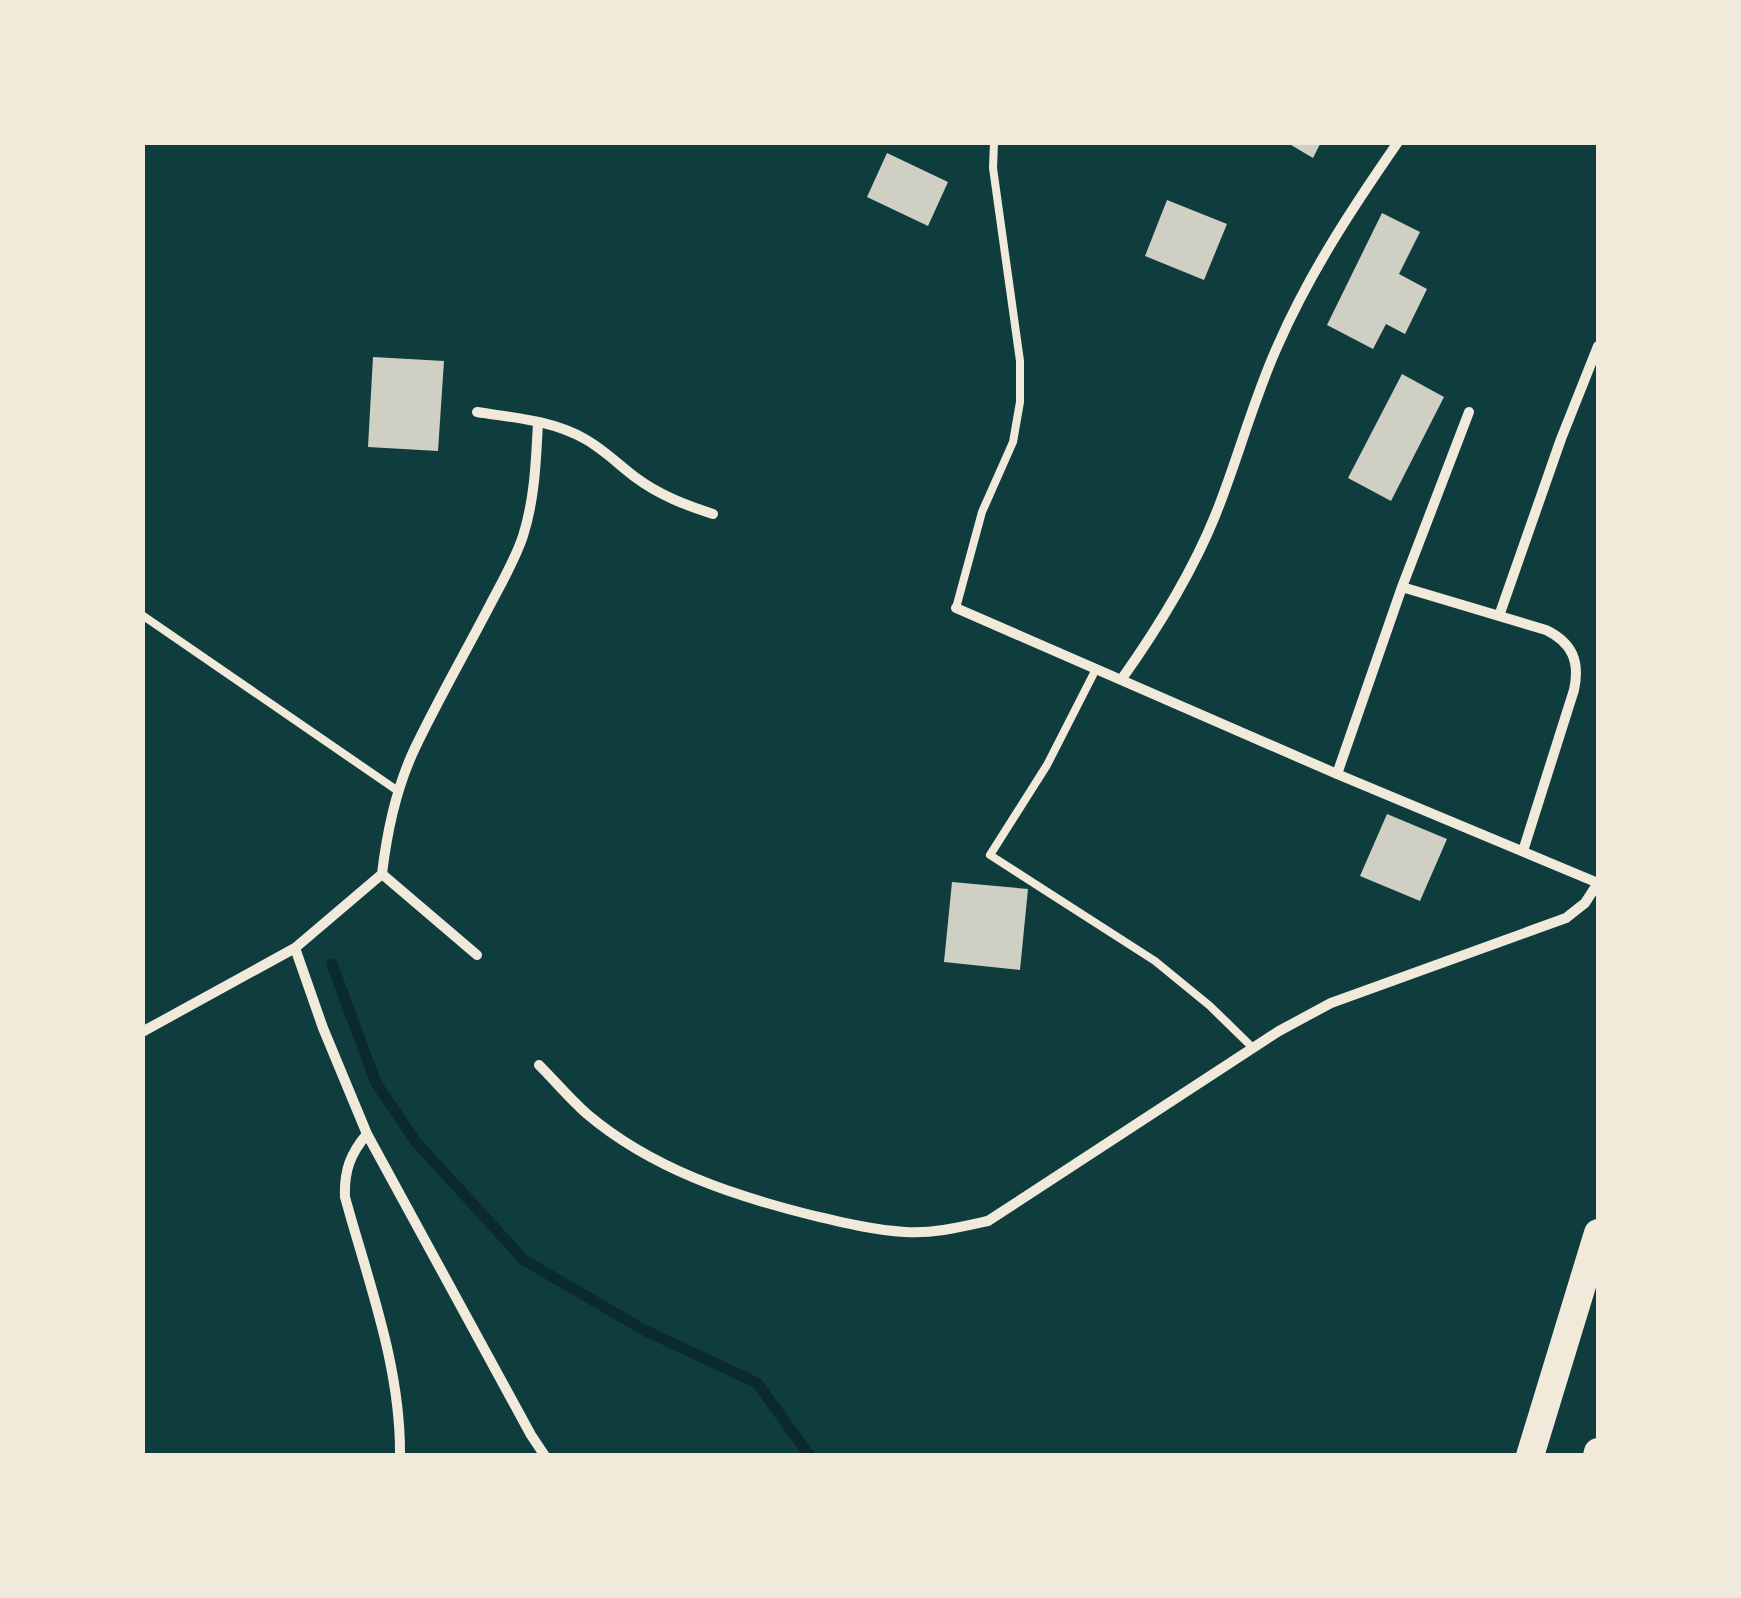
<svg xmlns="http://www.w3.org/2000/svg" width="1741" height="1598" viewBox="0 0 1741 1598" font-family="Lora,serif">
<style>
.lines{fill:none;stroke-linecap:round;stroke-linejoin:round}
.stream{stroke:#0a2a2b;stroke-width:11}
.building{fill:#cfcfc3}
.service{stroke:#f1e9da;stroke-width:8}
.minor{stroke:#f1e9da;stroke-width:10}
.trunk{stroke:#f1e9da;stroke-width:28}
</style>
<rect width="100%" height="100%" fill="#0f3d3e"/>
<g class="lines">
<!-- stream -->
<path class="stream" d="M332,964L376,1083L416,1142L524,1260L644,1330L757,1383L810,1456"/>
</g>
<!-- building -->
<path class="building" d="M1286,142H1321L1313,158Z
M887,153L948,182L928,226L867,197Z
M1167,200L1227,224L1204,280L1145,256Z
M1382,213L1420,232L1399,274L1427,289L1405,334L1386,324L1373,349L1327,325Z
M373,357L444,361L438,451L368,447Z
M1402,374L1444,397L1391,501L1348,478Z
M1387,814L1447,839L1420,901L1360,876Z
M952,882L1028,889L1020,970L944,962Z"/>
<g class="lines">
<!-- service -->
<path class="service" d="M956,608L982,512L1013,442L1020,402V361L993,168L994,142
M142,615L398,791
M1096,669L1047,765L990,855L1155,961L1210,1006L1253,1048"/>
<!-- minor -->
<path class="minor" d="M477,412C514,418 552,420 585,439C603,449 618,464 635,477C659,495 685,505 713,514
M1402,587L1546,630C1573,643 1580,662 1574,690L1523,851
M956,608L1337,774L1598,883
M1499,616L1561,439L1598,346
M1121,680C1158,628 1191,575 1215,516C1238,459 1253,400 1278,345C1310,272 1353,207 1398,142
M1337,774L1402,587L1469,412
M382,874L477,955
M295,948L323,1028L367,1134L531,1435L545,1456
M142,1032L295,948L382,874C387,831 396,788 415,748C438,700 465,653 490,605C502,582 515,560 523,536C535,498 536,460 538,422
M539,1065C555,1081 570,1099 587,1114C652,1169 734,1196 815,1216C845,1223 874,1230 905,1232C933,1234 961,1227 988,1221L1279,1031L1331,1003L1566,918L1585,903L1598,883
M367,1134C350,1154 344,1171 345,1197C368,1281 401,1367 400,1456"/>
<!-- trunk -->
<path class="trunk" d="M1530,1456L1598,1233
M1597,1456L1598,1452"/>
</g>
<!-- border -->
<rect width="1741" height="1598" fill="none" stroke="#f1e9da" stroke-width="290"/>
</svg>
